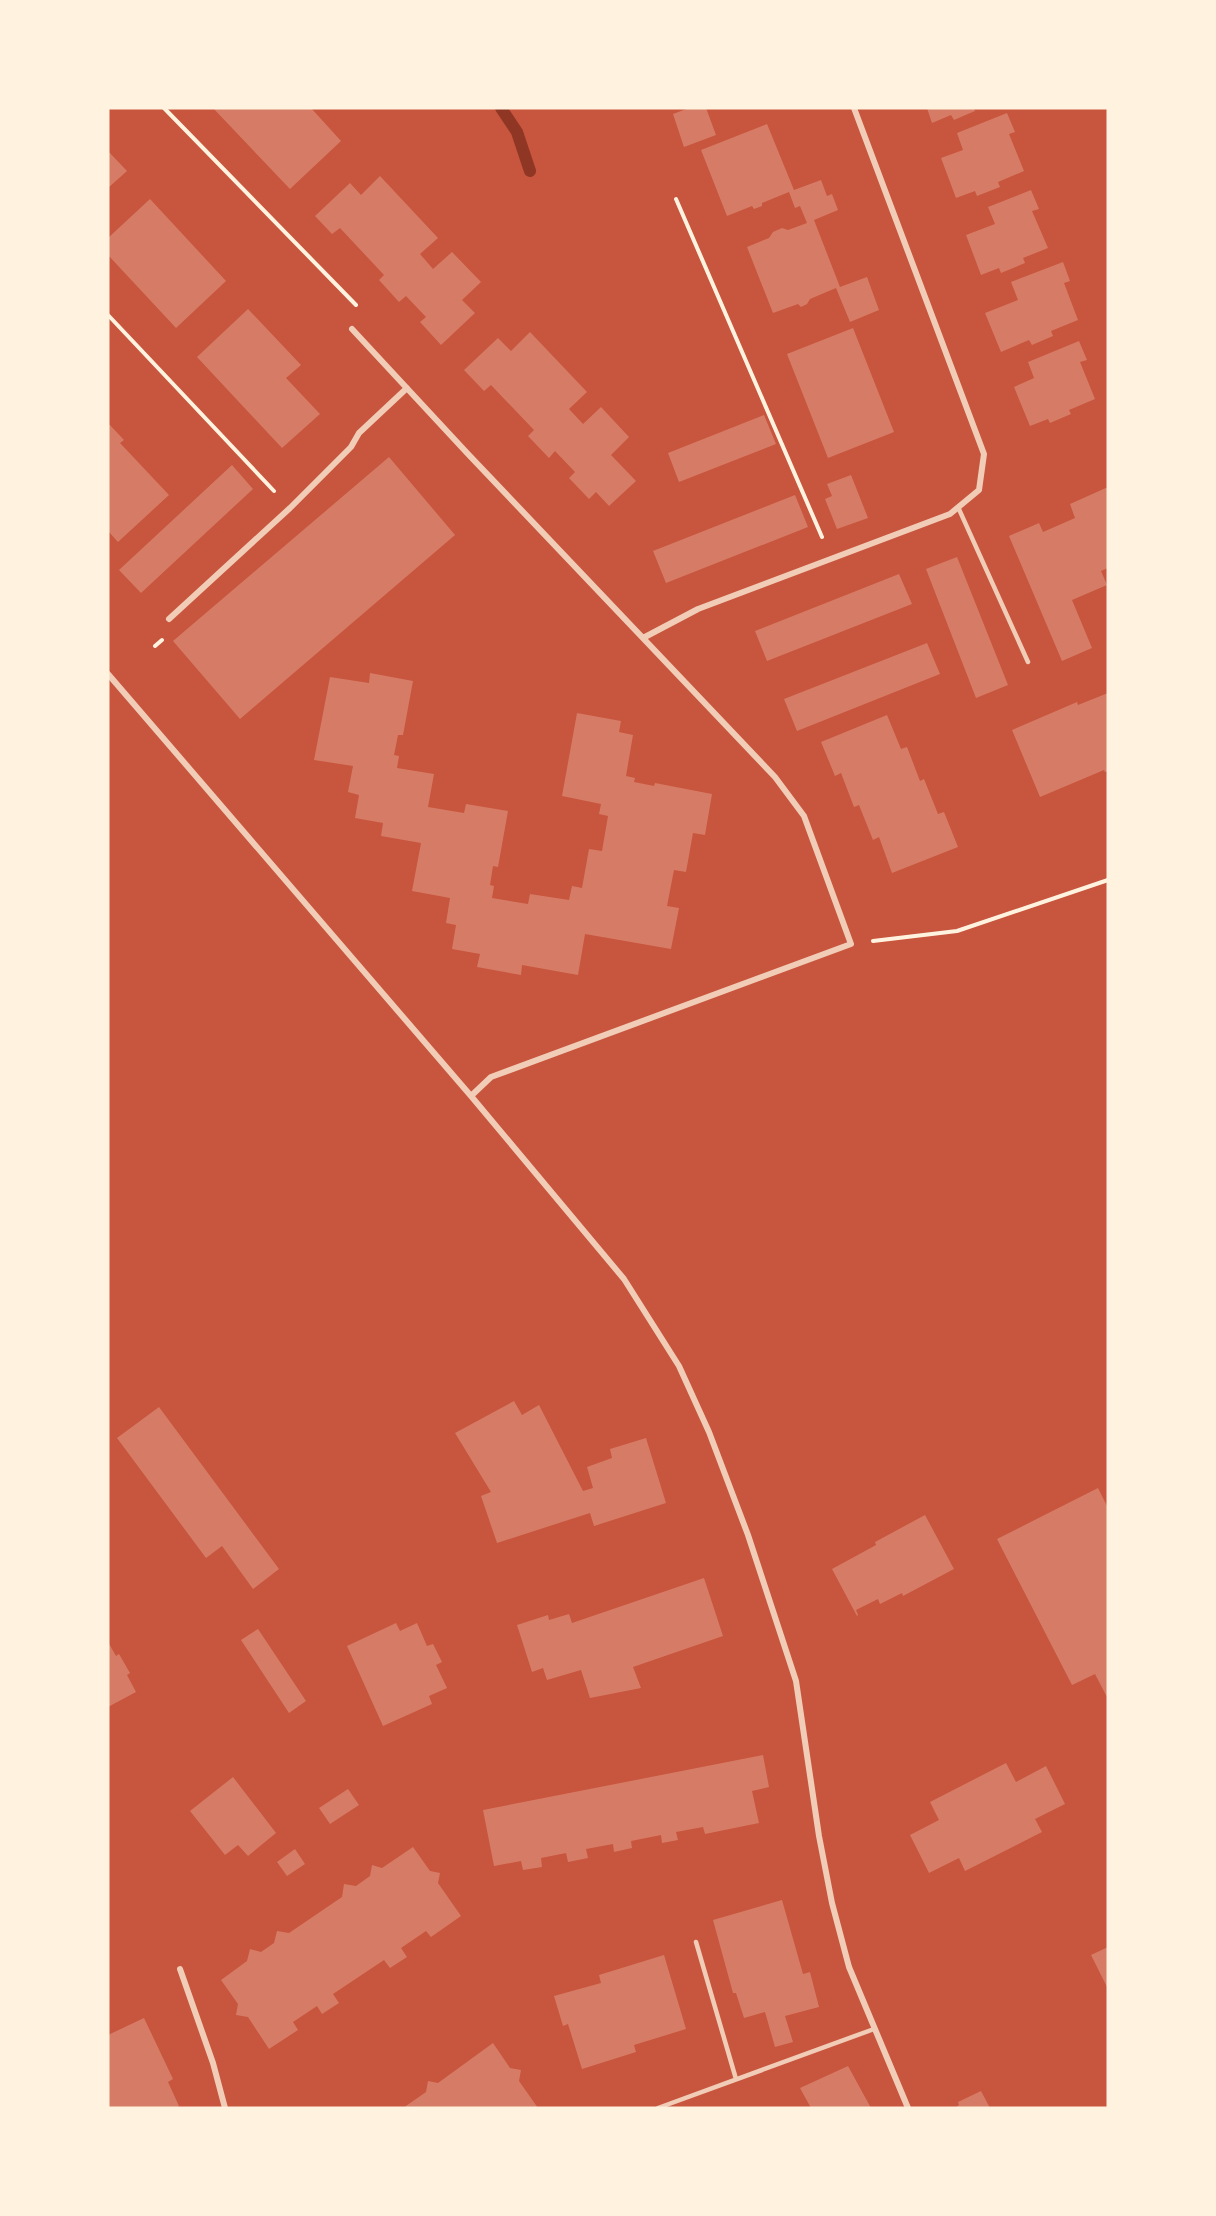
<svg xmlns="http://www.w3.org/2000/svg" width="1216" height="2216" viewBox="0 0 1216 2216" font-family="Lato,sans-serif">
<style>
.lines{fill:none;stroke-linecap:round;stroke-linejoin:round}
.stream{stroke:#8f3625;stroke-width:12}
.building{fill:#d67c66}
.path{stroke:#fff3e0;stroke-width:4}
.service{stroke:#f1ccb7;stroke-width:4.5}
.minor{stroke:#f1ccb7;stroke-width:6}
</style>
<rect width="100%" height="100%" fill="#c8553d"/>
<g class="lines">
<!-- stream -->
<path class="stream" d="M501,108L517,132L530,171"/>
</g>
<!-- building -->
<path class="building" d="M213,108H311L341,141L290,189Z
M689,108H706L716,135L684,147L673,114Z
M927,108H974L975,111L954,120L951,115L932,123Z
M1007,113L1015,132L1009,134L1024,171L998,182L1000,187L977,196L975,191L956,198L941,158L963,150L957,133Z
M767,124L794,190L821,180L827,196L832,194L838,210L814,220L840,287L867,277L879,310L850,322L836,288L810,299L807,304L801,307L798,304L773,313L747,247L769,238L773,232L782,228L788,230L807,223L800,206L795,208L789,192L762,203V206L754,209L752,206L727,216L701,150Z
M108,151L127,171L108,188Z
M380,176L438,238L420,254L433,269L452,252L481,282L462,300L475,313L441,345L420,322L426,317L406,296L399,302L379,280L384,275L340,228L332,234L315,216L350,183L361,195Z
M1031,190L1039,209L1032,211L1048,248L1023,258L1025,263L1001,273L999,268L981,275L966,235L995,224L988,207Z
M150,199L226,281L176,328L108,255V238Z
M1063,262L1070,281L1064,283L1078,320L1051,331L1053,336L1032,345L1029,340L1001,352L985,313L1018,300L1011,282Z
M248,309L301,365L286,378L320,414L282,448L197,357Z
M853,328L894,432L828,458L787,354Z
M530,332L587,392L569,409L583,424L601,407L629,437L611,455L636,481L609,506L596,492L589,499L569,478L575,472L555,451L549,458L528,436L534,430L491,385L484,391L464,370L498,338L511,351Z
M1079,341L1087,360L1080,362L1095,399L1069,410L1071,414L1050,423L1048,419L1030,426L1014,387L1034,378L1028,362Z
M764,415L776,444L679,482L668,453Z
M108,423L124,440L120,443L169,495L118,542L108,531Z
M389,457L455,535L240,719L173,641Z
M232,465L253,489L141,593L119,570Z
M851,475L868,518L837,529L825,499L832,496L827,484Z
M1108,487V568L1101,571L1107,585L1072,600L1092,648L1062,661L1009,536L1039,523L1043,532L1075,518L1070,504Z
M795,495L808,527L666,583L653,551Z
M957,557L1008,685L976,698L926,569Z
M899,574L912,604L767,661L755,631Z
M927,643L940,674L797,731L784,699Z
M370,673L413,681L403,735H398L394,755L399,756L397,768L434,774L428,807L464,813L466,804L508,811L498,867L493,866L490,885L494,886L492,898L528,904L530,894L569,900L572,886L582,888L589,849L602,851L608,816L599,814L601,804L562,796L577,713L621,721L619,732L633,735L626,776L635,778L634,782L654,786L655,783L712,794L705,835L693,833L686,872L674,870L667,906L679,908L671,949L585,934L578,975L522,965L521,975L477,967L480,954L452,949L456,925L446,923L450,898L412,891L421,843L381,836L383,823L355,818L359,795L348,792L353,766L314,760L330,677L369,683Z
M1108,693V771L1105,772L1104,770L1040,797L1012,730L1077,702L1078,705Z
M887,715L901,749L907,747L920,781L924,779L938,814L944,812L958,847L892,873L879,837L873,840L859,805L854,807L841,773L835,776L821,742Z
M514,1401L522,1415L539,1405L583,1491L593,1488L587,1467L612,1458L610,1449L646,1438L666,1503L594,1526L590,1513L497,1543L481,1496L491,1492L455,1433Z
M159,1407L279,1569L253,1589L222,1546L206,1558L117,1438Z
M1098,1488L1108,1508V1699L1095,1674L1072,1685L997,1539Z
M925,1515L954,1569L903,1596L902,1593L880,1604L878,1599L856,1610L858,1615L857,1616L832,1569L876,1545L875,1542Z
M704,1578L723,1636L633,1667L641,1688L590,1698L581,1670L547,1680L543,1668L532,1672L517,1625L548,1615L549,1620L569,1614L572,1623Z
M396,1623L400,1631L417,1623L427,1646L433,1644L442,1662L436,1665L447,1688L429,1696L432,1704L383,1726L347,1646Z
M258,1629L306,1701L289,1713L241,1640Z
M108,1642L116,1656L119,1654L130,1673L127,1675L136,1692L108,1707Z
M763,1755L769,1787L752,1791L759,1823L705,1834L703,1827L676,1832L678,1840L662,1843L661,1835L631,1841L632,1848L614,1852L613,1844L586,1849L588,1858L568,1862L566,1853L541,1858L542,1867L523,1870L521,1861L494,1866L483,1810Z
M1006,1763L1016,1782L1046,1766L1065,1804L1035,1819L1042,1832L965,1871L959,1858L929,1873L910,1835L939,1820L930,1802Z
M233,1777L276,1833L248,1856L238,1845L225,1855L190,1811Z
M348,1789L359,1805L330,1824L319,1808Z
M413,1847L430,1871L440,1873L438,1883L461,1916L431,1937L426,1931L401,1948L407,1957L390,1968L384,1960L333,1994L339,2003L322,2014L317,2006L293,2022L298,2030L269,2049L248,2017L236,2015L238,2004L221,1980L247,1961L250,1949L261,1952L274,1943L277,1931L289,1933L342,1897L344,1884L356,1886L370,1876L372,1865L382,1868Z
M295,1849L305,1864L287,1876L277,1862Z
M782,1900L803,1974L810,1972L819,2007L785,2016L793,2042L775,2047L765,2012L744,2018L736,1993H733L713,1920Z
M1108,1947V1989L1091,1955Z
M664,1955L686,2029L634,2045L636,2052L582,2069L568,2024L563,2026L554,1996L601,1983L599,1975Z
M144,2018L173,2079L168,2082L179,2106L175,2108H108V2035Z
M493,2043L510,2068L521,2070L519,2081L538,2108H403L426,2092L428,2081L438,2083Z
M848,2066L871,2108H811L800,2088Z
M981,2091L990,2108H955L959,2105L958,2102Z"/>
<g class="lines">
<!-- path -->
<path class="path" d="M164,108L356,305
M676,199L822,537
M108,315L274,491
M155,646L162,640
M873,941L957,931L1108,880"/>
<!-- service -->
<path class="service" d="M958,507L1028,662
M696,1942L736,2079
M658,2108L874,2029"/>
<!-- minor -->
<path class="minor" d="M352,329L468,454L775,777L804,816L851,944L491,1077L471,1096
M169,619L290,508L351,447L359,433L407,388
M643,638L698,609L950,514L979,490L984,454L854,108
M108,674L471,1096L624,1279L679,1366L709,1432L748,1535L796,1681L819,1836L832,1903L849,1967L908,2108
M180,1969L213,2063L225,2108"/>
</g>
<!-- border -->
<rect width="1216" height="2216" fill="none" stroke="#fff3e0" stroke-width="219"/>
</svg>
